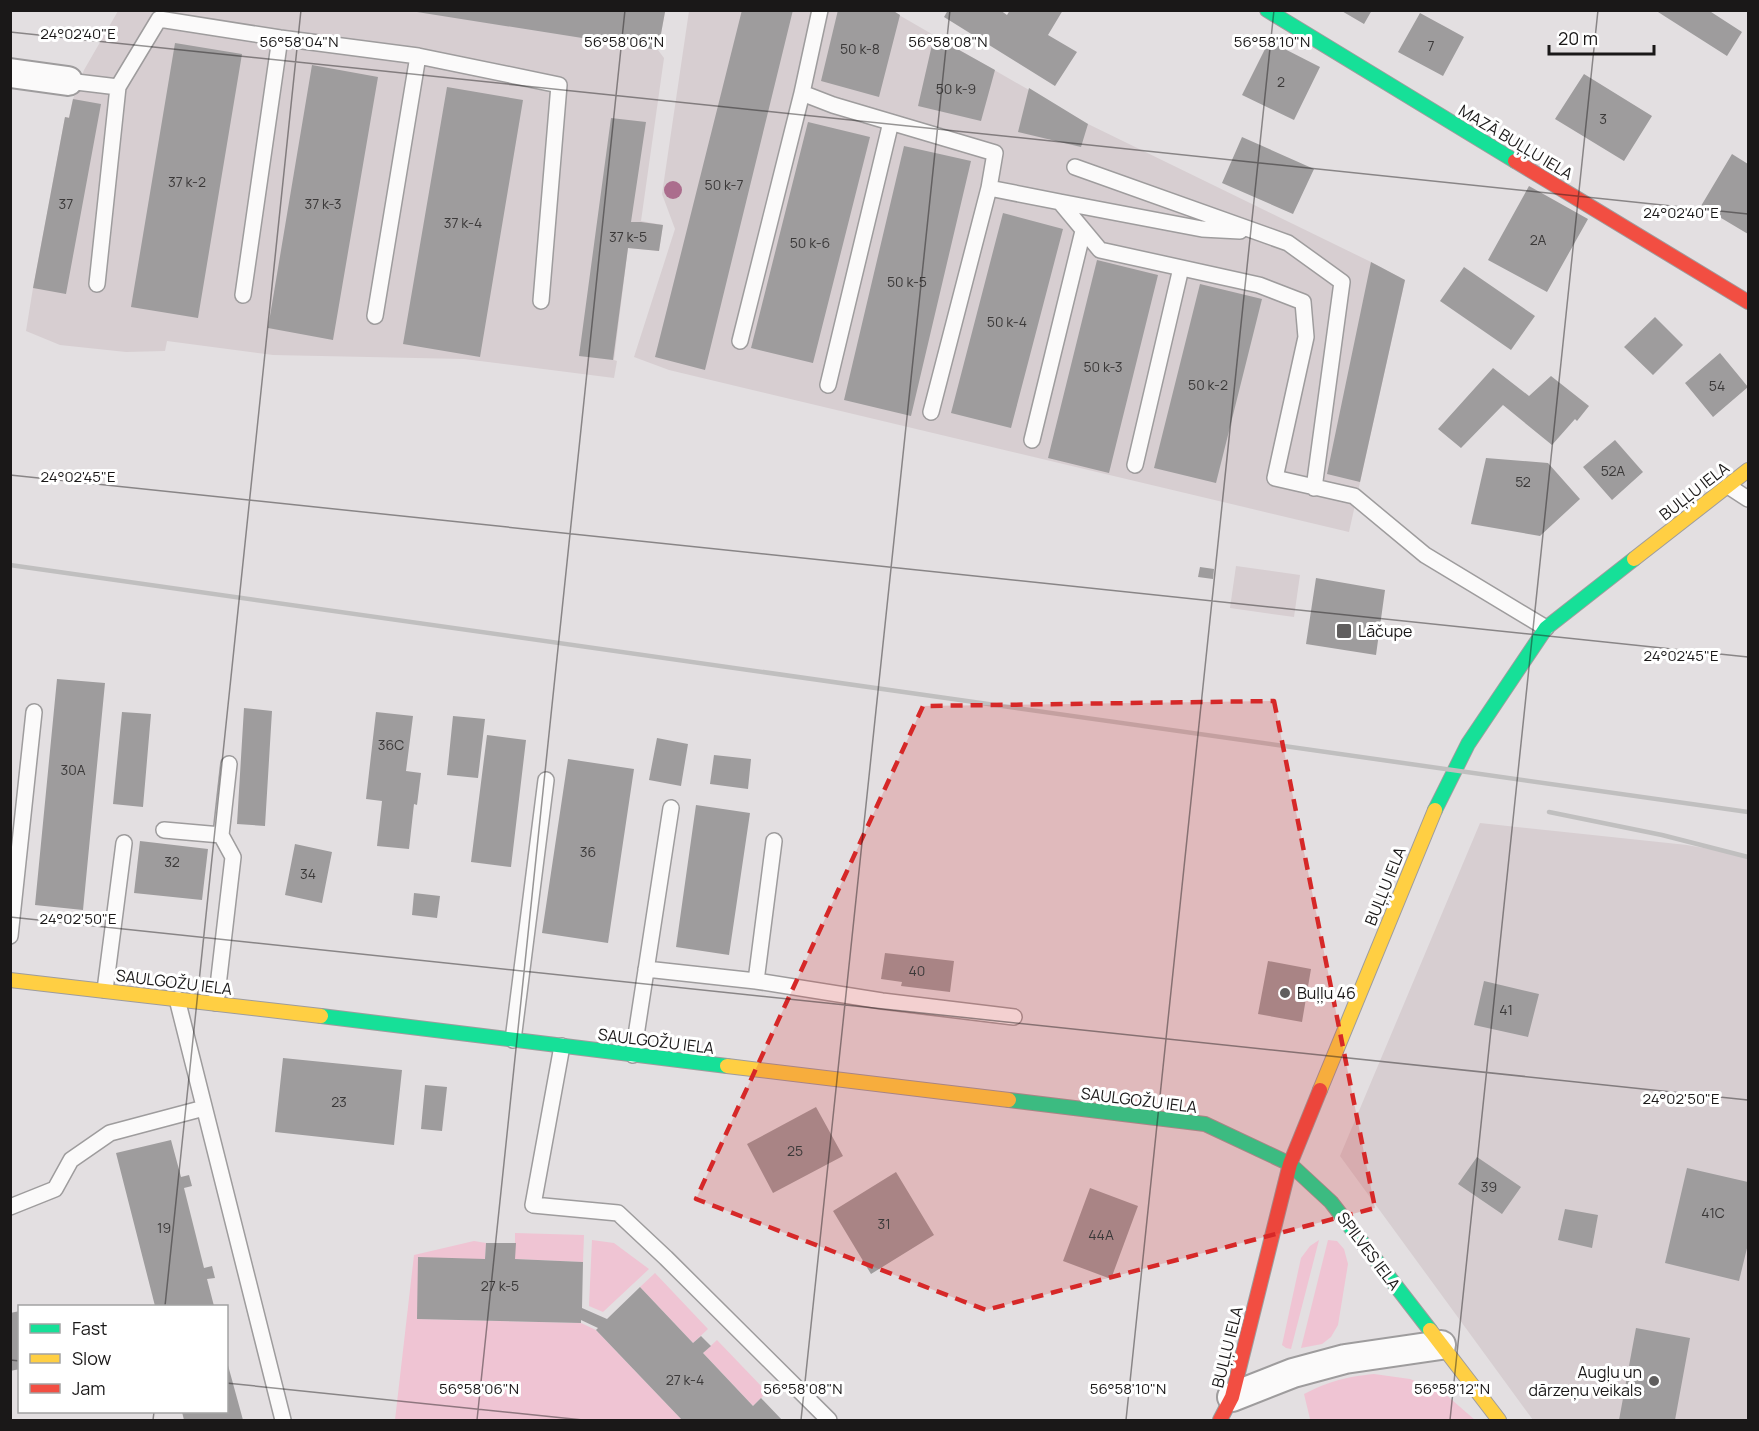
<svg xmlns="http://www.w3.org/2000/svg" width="1759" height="1431" viewBox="0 0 1759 1431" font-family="Manrope,sans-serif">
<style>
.built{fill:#d7ced1}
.green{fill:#efc4d3}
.building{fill:#9e9c9d}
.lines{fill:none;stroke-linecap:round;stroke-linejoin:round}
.lane-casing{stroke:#9e9c9d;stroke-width:18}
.street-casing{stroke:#9e9c9d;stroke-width:32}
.fast-casing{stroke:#9e9c9d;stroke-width:16}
.slow-casing{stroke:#9e9c9d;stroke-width:16}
.jam-casing{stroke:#9e9c9d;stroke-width:16}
.lane{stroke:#fbfafa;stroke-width:15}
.street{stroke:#fbfafa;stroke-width:28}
.fast{stroke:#16e098;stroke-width:14}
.slow{stroke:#ffcf43;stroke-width:14}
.jam{stroke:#f24e42;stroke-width:14}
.rail{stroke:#c0bfbf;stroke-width:4.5}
.tree{fill:#ab6d8d}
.marked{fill:#d62828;fill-opacity:0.2;stroke:#d62828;stroke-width:4.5;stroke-dasharray:12 8;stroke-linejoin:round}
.ticks{fill:none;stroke:#1a1818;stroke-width:1.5;stroke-opacity:0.45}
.poi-dot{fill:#605e5e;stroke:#fff;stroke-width:2}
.labels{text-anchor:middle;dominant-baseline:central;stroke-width:6;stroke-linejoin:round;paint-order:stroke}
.number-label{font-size:14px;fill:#3b3939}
.street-label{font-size:16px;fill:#1a1818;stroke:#fff}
.poi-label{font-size:16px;fill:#1a1818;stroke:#fff;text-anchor:start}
.ticks-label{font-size:15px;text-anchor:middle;fill:#1a1818;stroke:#fff;stroke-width:6;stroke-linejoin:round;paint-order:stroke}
</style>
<rect width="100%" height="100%" fill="#e3dfe1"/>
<!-- built -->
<path class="built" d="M658,10L665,12L658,50L664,58L641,221L663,225L659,251L628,248L614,360L617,361L614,378L464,359L273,355L167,341L165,351L126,352L60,345L26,331L33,288L65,117H69L73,99L84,70L118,11Z
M689,11H892L1088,124L1371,262L1405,280L1349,532L669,370L634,357L675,229L662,194Z
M1236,566L1300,575L1294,617L1230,608Z
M1480,823L1687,845L1748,856V1420H1533L1340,1156Z"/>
<!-- green -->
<path class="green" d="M515,1233L584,1235L583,1262L515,1259Z
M592,1240L614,1243L649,1269L603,1312L589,1306Z
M1319,1240L1291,1349L1286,1348L1282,1345L1301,1258L1310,1246Z
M1328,1240L1337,1241L1344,1249L1348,1264L1338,1325L1331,1337L1322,1344L1301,1348Z
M474,1241L486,1243L485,1259L417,1319L581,1323L596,1330L682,1420H395L414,1255Z
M655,1273L708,1329L693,1343L640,1287Z
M717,1340L767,1392L753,1406L703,1353Z
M1374,1374L1410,1379L1444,1393L1475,1420L1310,1419L1304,1394C1330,1381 1345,1377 1374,1374Z"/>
<!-- building -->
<path class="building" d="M417,10H658L665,12L658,50L417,12Z
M742,10H793L705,370L655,357Z
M838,10H892L900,15L879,97L821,81Z
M948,10H1000L1007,15L1010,10H1063L1048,35L1077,52L1055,86L944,17Z
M1340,10H1372L1364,24Z
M1660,10H1708L1742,32L1727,56L1658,12Z
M1420,13L1464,37L1443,76L1398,52Z
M934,36L995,70L981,121L918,106Z
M1269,41L1320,67L1294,120L1242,95Z
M175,43L242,54L198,318L131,307Z
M312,65L378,77L333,340L268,328Z
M1584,74L1652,116L1624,161L1555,119Z
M447,87L523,100L480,357L403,344Z
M1029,88L1088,124L1081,147L1018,132Z
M73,99L101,104L66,294L33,288L65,117L69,118Z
M611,118L646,122L631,222H641L663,225L659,251L628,248L613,360L579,356Z
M808,122L870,137L813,363L751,348Z
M1242,137L1314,169L1293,214L1222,183Z
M904,146L971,161L911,416L844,400Z
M1732,154L1748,164V234L1701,206Z
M1529,186L1588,219L1547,292L1488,260Z
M1003,213L1063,229L1011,428L951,413Z
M1097,260L1158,275L1109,473L1048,458Z
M1371,262L1405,280L1360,482L1327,474Z
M1464,267L1535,316L1511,350L1440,301Z
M1200,284L1262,299L1216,483L1154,468Z
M1655,317L1683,345L1653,375L1624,347Z
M1720,353L1748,387L1713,417L1685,383Z
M1493,368L1529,396L1551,376L1589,406L1577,421L1575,419L1552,445L1503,405L1461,448L1438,429Z
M1615,440L1643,472L1612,500L1583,467Z
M1486,458L1548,463L1580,499L1540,536L1471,524Z
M1200,567L1214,569L1213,579L1198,577Z
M1316,578L1385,590L1376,655L1306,644Z
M57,679L105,683L83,910L35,905Z
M244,708L272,711L265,826L237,824Z
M122,712L151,714L143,807L113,804Z
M376,712L413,716L406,771L421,773L417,805L414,804L409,849L377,846L382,801L366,799Z
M453,716L485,719L478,778L447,775Z
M487,735L526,740L511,867L471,862Z
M657,738L688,744L681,786L649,780Z
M714,755L751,759L748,789L710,784Z
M568,759L634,769L608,943L542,933Z
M696,805L750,813L729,955L676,947Z
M140,841L208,849L202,900L134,893Z
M295,844L332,852L322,903L285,895Z
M414,893L440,896L437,918L412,915Z
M885,953L954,961L950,992L901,986L902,982L881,979Z
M1268,961L1311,969L1302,1022L1258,1014Z
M1484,981L1539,994L1528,1037L1474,1025Z
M283,1058L402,1070L394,1145L275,1132Z
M425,1085L447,1087L442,1131L421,1129Z
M816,1107L843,1156L773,1193L747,1144Z
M171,1140L181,1177L189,1175L192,1186L184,1188L204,1268L212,1266L215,1278L207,1279L214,1306H155L116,1153Z
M1477,1157L1521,1187L1502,1214L1458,1184Z
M1687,1168L1748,1182V1245V1244L1739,1281L1665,1263Z
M896,1172L934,1235L871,1274L833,1211Z
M1090,1188L1138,1206L1111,1279L1063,1261Z
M1565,1209L1598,1215L1592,1248L1558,1240Z
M486,1243H516L515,1259L583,1262L582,1308L607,1319L640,1287L693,1343L701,1336L711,1346L703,1353L753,1406L761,1398L782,1420H682L596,1330L598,1328L581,1320V1323L417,1319L418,1257L485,1259Z
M20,1311V1369L10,1371V1313Z
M1636,1328L1690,1338L1675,1420H1619Z
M226,1358L243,1420H184L182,1412H226Z"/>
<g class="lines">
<!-- lane casing -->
<g class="lane-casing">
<path id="lane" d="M820,10L802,93L833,105L995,153L989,188L1060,202L1100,250L1259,285L1303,302L1306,337L1275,478L1354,496L1425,555L1546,628
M68,81L118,87L159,19L280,38L418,56L559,85L541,301
M1075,167L1288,243L1342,282L1314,488
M1060,202L1202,229L1240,231
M97,284L118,87
M243,295L280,38
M375,316L418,56
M740,341L802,93
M828,385L891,122
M931,412L989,188
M1032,440L1083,231
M1135,465L1181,268
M1728,486L1748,499
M164,830L221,835
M10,936L34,712
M646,969L756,981L774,841
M756,981L882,1001L1014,1017
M105,990L124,843
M177,999L283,1420
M216,1003L233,857L221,835L229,764
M513,1040L546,780
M562,1046L533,1205L618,1213L666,1258L829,1420
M633,1055L671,808
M10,1207L55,1189L71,1160L110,1133L204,1108"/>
</g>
<!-- street casing -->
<g class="street-casing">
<path id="street" d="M10,73L68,81
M1232,1397L1293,1373L1345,1359L1441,1345"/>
</g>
<!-- fast casing -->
<g class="fast-casing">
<path id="fast" d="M1267,10L1515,161
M1435,810L1468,744L1546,628L1634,559
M321,1016L727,1066
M1009,1100L1205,1124L1290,1164L1331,1202L1430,1330"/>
</g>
<!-- slow casing -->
<g class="slow-casing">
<path id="slow" d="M1634,559L1748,470
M10,980L321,1016
M727,1066L1009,1100
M1320,1090L1435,810
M1430,1330L1499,1420"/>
</g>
<!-- jam casing -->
<g class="jam-casing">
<path id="jam" d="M1515,161L1748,302
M1220,1420L1232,1397L1290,1164L1320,1090"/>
</g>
<!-- lane -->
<use href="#lane" class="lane"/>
<!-- street -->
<use href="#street" class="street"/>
<!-- fast -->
<use href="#fast" class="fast"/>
<!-- slow -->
<use href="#slow" class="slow"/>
<!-- jam -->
<use href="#jam" class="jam"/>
<!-- rail -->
<path class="rail" d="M10,565L1748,812
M1549,812L1662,835L1748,857"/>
</g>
<!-- trees -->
<circle class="tree" cx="673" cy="190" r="9"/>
<!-- marked area -->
<path class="marked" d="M1274,701L1375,1208L986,1310L696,1199L923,706Z"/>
<!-- ticks -->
<path class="ticks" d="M10,32L1748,214M10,475L1748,657M10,917L1748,1100M165,1306L301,10M10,1360L20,1361M226,1383L583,1420M153,1420L154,1412M477,1420L625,10M801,1420L950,10M1126,1420L1274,10M1450,1420L1598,10"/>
<!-- markers -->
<g class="poi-dot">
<rect x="1336" y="623" width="16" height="16" rx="3"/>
<circle cx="1285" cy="993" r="6"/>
<circle cx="1654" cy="1381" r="6"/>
</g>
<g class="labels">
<!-- number labels -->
<g class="number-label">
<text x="1431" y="45">7</text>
<text x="860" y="48">50 k-8</text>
<text x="1281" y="81">2</text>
<text x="956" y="88">50 k-9</text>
<text x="1603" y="118">3</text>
<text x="187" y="181">37 k-2</text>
<text x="724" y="184">50 k-7</text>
<text x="66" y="203">37</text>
<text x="323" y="203">37 k-3</text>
<text x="463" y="222">37 k-4</text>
<text x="628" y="236">37 k-5</text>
<text x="1538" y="239">2A</text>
<text x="810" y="242">50 k-6</text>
<text x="907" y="281">50 k-5</text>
<text x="1007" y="321">50 k-4</text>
<text x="1103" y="366">50 k-3</text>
<text x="1208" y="384">50 k-2</text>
<text x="1717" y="385">54</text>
<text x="1613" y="470">52A</text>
<text x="1523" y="481">52</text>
<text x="391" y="744">36C</text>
<text x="73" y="769">30A</text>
<text x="588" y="851">36</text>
<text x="172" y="861">32</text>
<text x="308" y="873">34</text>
<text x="917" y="970">40</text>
<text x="1506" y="1009">41</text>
<text x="339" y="1101">23</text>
<text x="795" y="1150">25</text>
<text x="1489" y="1186">39</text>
<text x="1713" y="1212">41C</text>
<text x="884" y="1223">31</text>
<text x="164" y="1227">19</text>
<text x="1101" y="1234">44A</text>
<text x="500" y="1285">27 k-5</text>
<text x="685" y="1379">27 k-4</text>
</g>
<!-- street labels -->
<g class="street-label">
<text transform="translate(1516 142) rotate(31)">MAZĀ BUĻĻU IELA</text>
<text transform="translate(1694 491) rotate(-38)">BUĻĻU IELA</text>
<text transform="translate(1385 886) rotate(-68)">BUĻĻU IELA</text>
<text transform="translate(174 982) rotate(7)">SAULGOŽU IELA</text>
<text transform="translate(656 1041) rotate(7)">SAULGOŽU IELA</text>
<text transform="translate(1139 1100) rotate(7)">SAULGOŽU IELA</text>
<text transform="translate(1369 1251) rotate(53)">SPILVES IELA</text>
<text transform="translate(1227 1347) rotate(-76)">BUĻĻU IELA</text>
</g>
<!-- poi labels -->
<g class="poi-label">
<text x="1358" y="631">Lāčupe</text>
<text x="1297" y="993">Buļļu 46</text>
<text x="1642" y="1372" text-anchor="end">Augļu un<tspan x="1642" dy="18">dārzeņu veikals</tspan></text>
</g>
</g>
<g class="ticks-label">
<text x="78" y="39">24°02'40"E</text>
<text x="299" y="47">56°58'04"N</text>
<text x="624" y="47">56°58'06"N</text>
<text x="948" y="47">56°58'08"N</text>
<text x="1272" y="47">56°58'10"N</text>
<text x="1681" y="218">24°02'40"E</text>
<text x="78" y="482">24°02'45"E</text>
<text x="1681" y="661">24°02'45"E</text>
<text x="78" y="924">24°02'50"E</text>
<text x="1681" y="1104">24°02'50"E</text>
<text x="479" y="1394">56°58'06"N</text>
<text x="803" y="1394">56°58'08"N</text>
<text x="1128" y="1394">56°58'10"N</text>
<text x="1452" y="1394">56°58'12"N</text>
</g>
<!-- border -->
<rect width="1759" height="1431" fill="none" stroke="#1a1818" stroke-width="24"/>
<!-- legend -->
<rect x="18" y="1305" width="210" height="108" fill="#ffffff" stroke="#a3a3a3" stroke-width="1.5"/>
<rect x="30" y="1324" width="30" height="9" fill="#16e098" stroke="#a3a3a3" stroke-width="1.5"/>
<text x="72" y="1335" font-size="18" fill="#1a1818">Fast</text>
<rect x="30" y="1354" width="30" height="9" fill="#ffcf43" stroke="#a3a3a3" stroke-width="1.5"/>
<text x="72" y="1365" font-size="18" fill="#1a1818">Slow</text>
<rect x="30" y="1384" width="30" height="9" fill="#f24e42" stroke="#a3a3a3" stroke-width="1.5"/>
<text x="72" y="1395" font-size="18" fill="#1a1818">Jam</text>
<!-- scale -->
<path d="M1549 45v9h105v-9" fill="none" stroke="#1a1818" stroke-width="3"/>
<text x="1558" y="45" font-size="18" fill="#1a1818" stroke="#ffffff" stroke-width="4.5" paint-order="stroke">20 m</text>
</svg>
